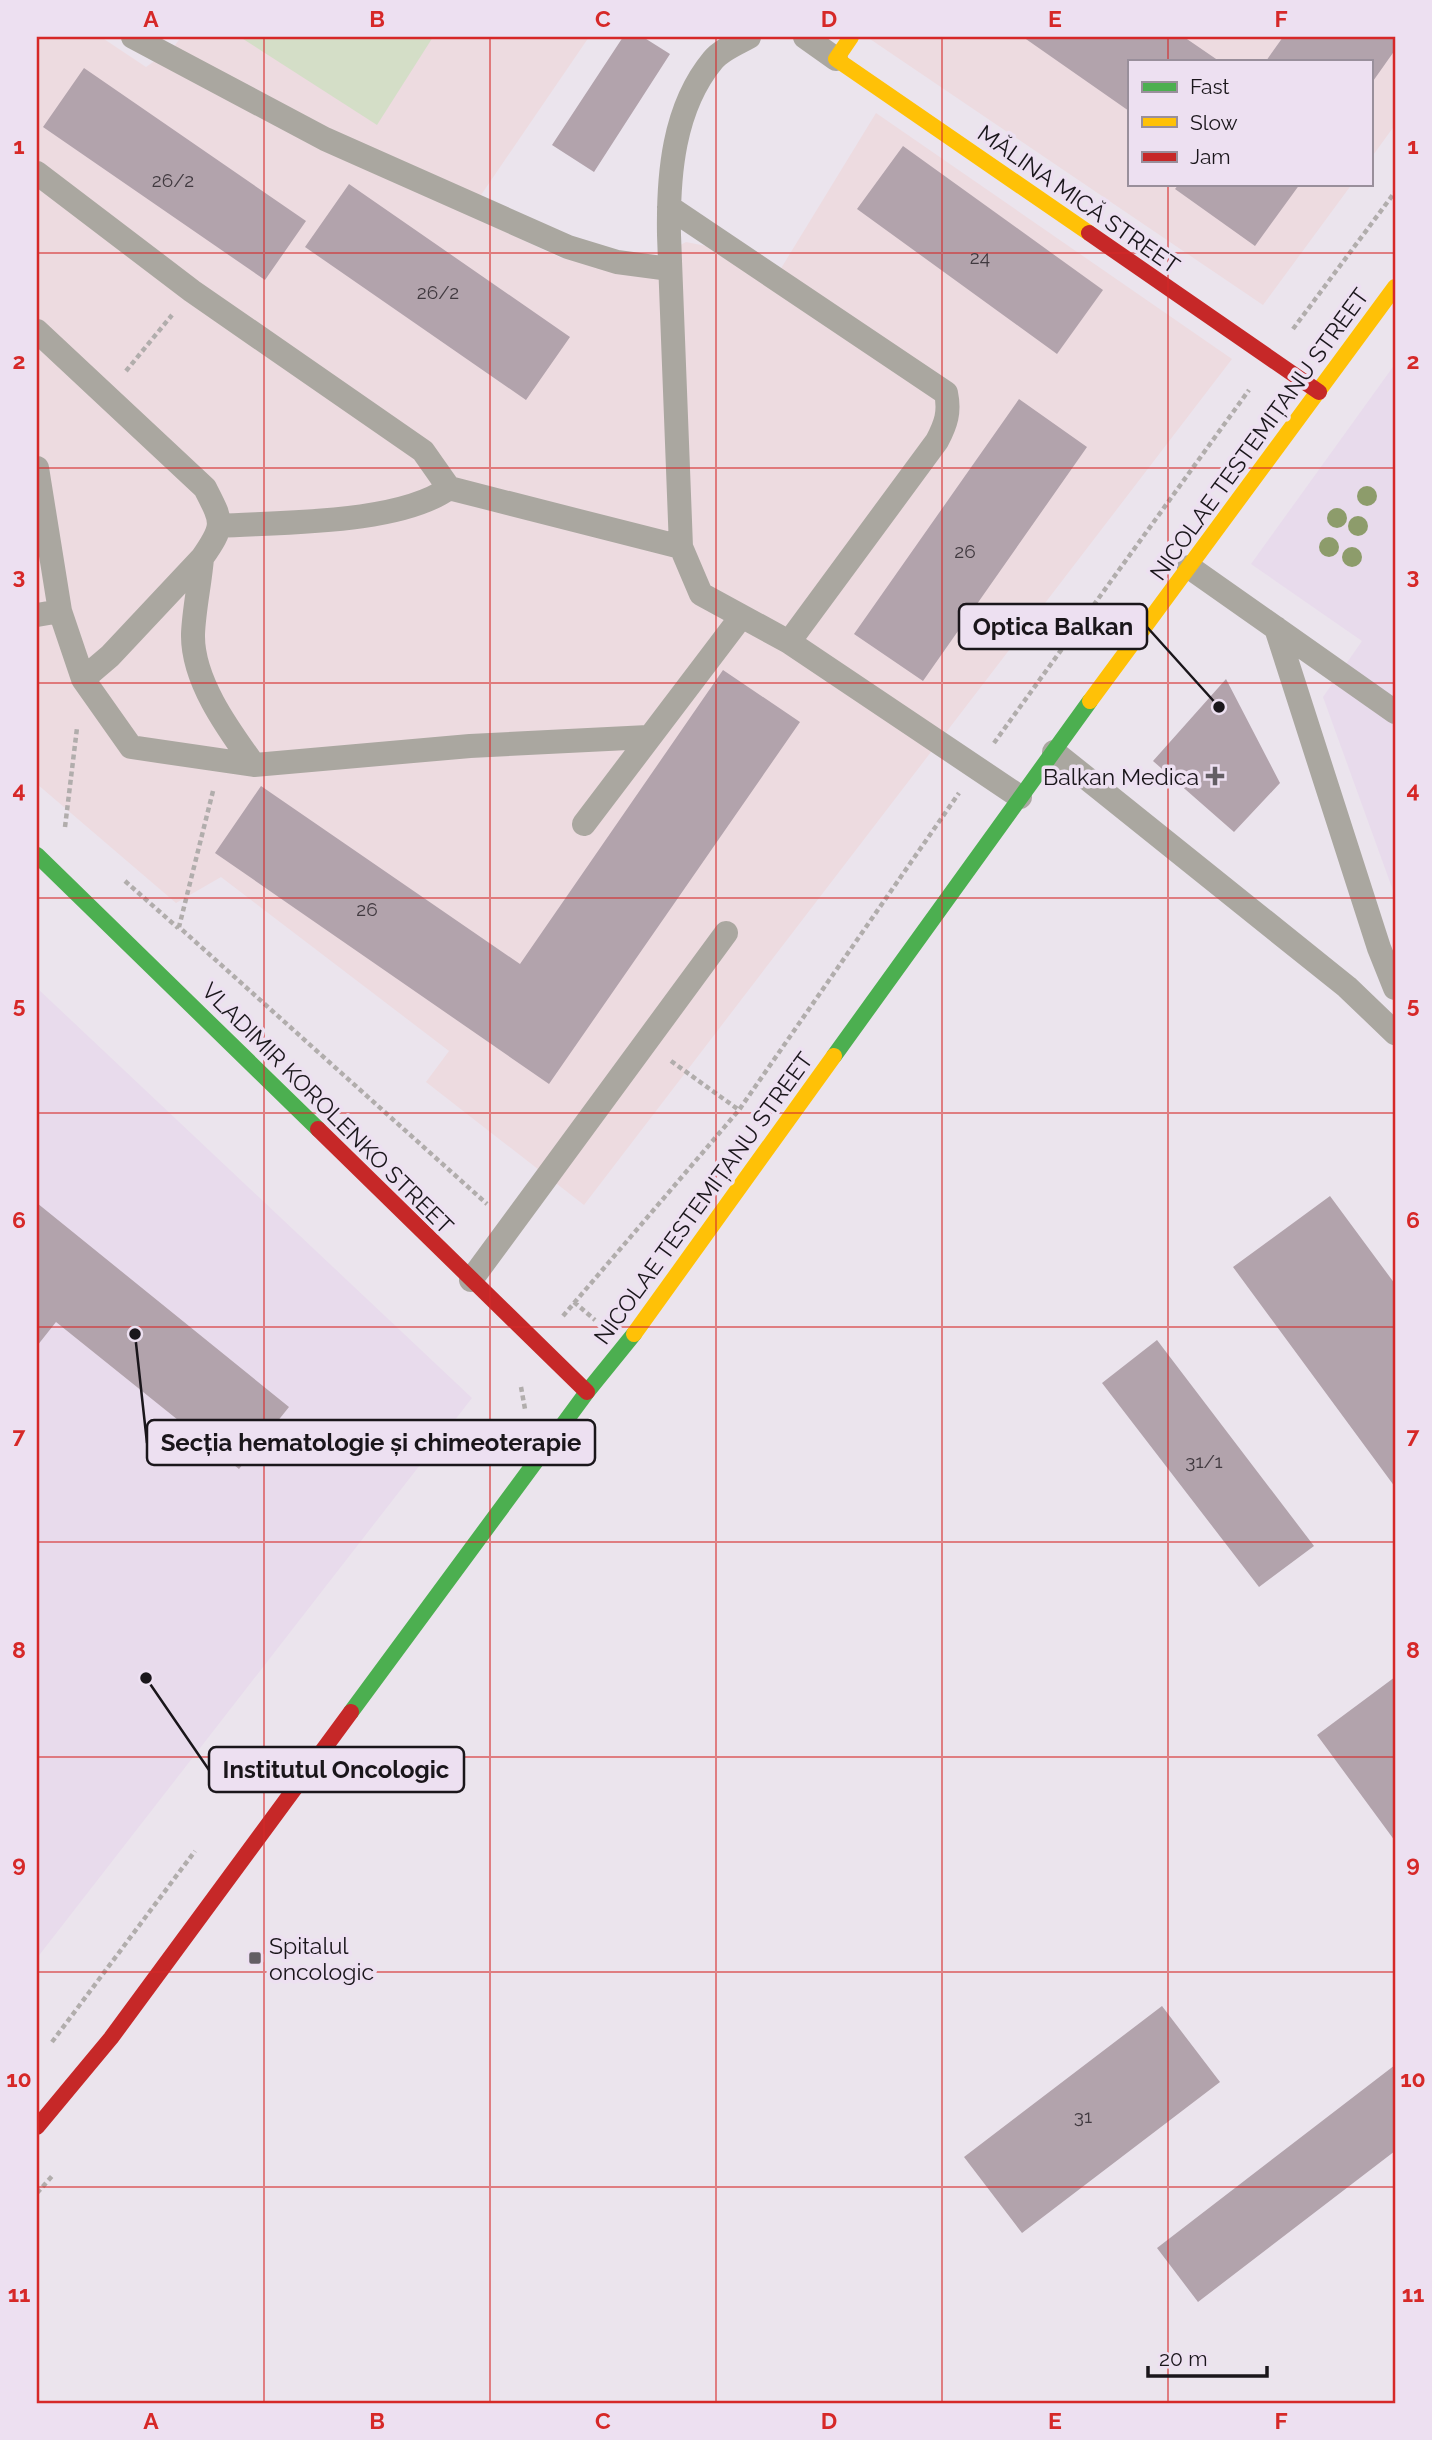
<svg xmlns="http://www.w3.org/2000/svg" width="1432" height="2440" viewBox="0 0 1432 2440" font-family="Raleway,sans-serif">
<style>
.built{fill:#e8dbec}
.education{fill:#eddbe0}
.pitch{fill:#d4dec7}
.building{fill:#b2a3ac}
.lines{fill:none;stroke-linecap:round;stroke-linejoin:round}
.path{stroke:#b1adac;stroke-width:4.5;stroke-dasharray:5 3.5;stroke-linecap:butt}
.lane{stroke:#aaa7a0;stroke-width:24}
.fast{stroke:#4caf50;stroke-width:16}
.slow{stroke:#ffc107;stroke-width:16}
.jam{stroke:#c62828;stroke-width:16}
.tree{fill:#8d9c6b}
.grid{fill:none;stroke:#d62828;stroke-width:2;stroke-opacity:0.55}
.poi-dot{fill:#635e64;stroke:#ede0f1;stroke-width:2.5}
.labels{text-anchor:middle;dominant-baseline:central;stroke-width:7;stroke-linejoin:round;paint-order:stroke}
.number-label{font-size:19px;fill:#40393f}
.street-label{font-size:23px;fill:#1a161b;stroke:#ede0f1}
.poi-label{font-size:23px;fill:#1a161b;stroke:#ede0f1;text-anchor:end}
.leader{fill:none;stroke:#1a161b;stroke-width:2.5}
.callout-dot{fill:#1a161b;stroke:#ede0f1;stroke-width:2.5}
.callout{fill:#ede0f1;stroke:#1a161b;stroke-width:2.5}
.callout-label{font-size:24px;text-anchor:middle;font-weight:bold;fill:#1a161b}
.neatline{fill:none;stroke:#d62828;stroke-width:2.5}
.grid-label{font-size:23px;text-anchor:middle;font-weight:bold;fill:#d62828}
</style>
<rect width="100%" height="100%" fill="#ebe4ed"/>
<!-- built -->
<path class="built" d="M1395,364V896L1323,697L1362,641L1251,564Z
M37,988L472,1398L37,1958Z"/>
<!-- education -->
<path class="education" d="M37,37H101L146,67L173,48L181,37H589L468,214L561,258L633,270L686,242L711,247L769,288L876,113L1232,359L584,1205L426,1082L449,1051L221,877L176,903L37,784Z
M867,37H1395V125L1371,158V61H1129V184H1352L1263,305Z"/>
<!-- pitch -->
<path class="pitch" d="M240,37H433L377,125Z"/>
<!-- building -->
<path class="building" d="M623,37H643L670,54L594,172L552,145Z
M1023,37H1184L1219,61H1129V111Z
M1283,37H1395V50L1371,84V61H1266Z
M84,68L306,221L265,280L43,127Z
M903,146L1103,290L1057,354L857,209Z
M349,184L570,337L526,400L305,247Z
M1179,184H1300L1255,246L1175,189Z
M1019,399L1087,447L923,681L854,634Z
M723,670L800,722L549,1084L215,853L261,786L520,964Z
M1226,679L1280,783L1234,832L1153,761Z
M1330,1196L1395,1284V1487L1233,1267Z
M37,1203L289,1407L239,1469L56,1322L37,1346Z
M1157,1340L1314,1546L1259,1587L1102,1383Z
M1395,1677V1841L1317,1735Z
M1162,2006L1220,2082L1022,2233L964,2157Z
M1395,2065V2151L1198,2302L1157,2248Z"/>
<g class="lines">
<!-- path -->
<path class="path" d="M1293,329L1395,192
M126,371L172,315
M994,743L1249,390
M213,791L179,927L487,1204
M65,827L77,728
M125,881L178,928
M671,1061L739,1110
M574,1302L595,1320
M563,1316L739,1110L959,793
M521,1387L525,1409
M52,2042L195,1851
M37,2193L54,2174"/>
<!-- lane -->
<path class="lane" d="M133,37L325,139L568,247L617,262L670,269
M805,37L836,59
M37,173L192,291L423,451L449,488L681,547L701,594L789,642L1020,797
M669,207L946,393C950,412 946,424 937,441L789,642
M37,331L205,488C223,523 225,525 202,558L110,656L83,679L60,611
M37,468L60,611L37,615
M220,526C283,522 400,524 449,488
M681,547L669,235C668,176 673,108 713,60C721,50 738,43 749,37
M202,558C200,583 194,609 193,634C192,680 228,729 254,765
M1189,567L1395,712
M1276,628L1379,948L1395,988
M83,679L131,747L254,765L470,746L648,737
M1054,752L1347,987L1395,1033
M584,824L741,617
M471,1280L726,933"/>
<!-- fast -->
<path class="fast" d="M37,855L318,1129
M834,1056L1090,701
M351,1712L587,1392L634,1334"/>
<!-- slow -->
<path class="slow" d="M851,37L836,59L1089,233
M1090,701L1395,287
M634,1334L834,1056"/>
<!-- jam -->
<path class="jam" d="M1089,233L1319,392
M318,1129L587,1392
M37,2127L111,2038L351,1712"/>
</g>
<!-- trees -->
<g class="tree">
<circle cx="1367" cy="496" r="10"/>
<circle cx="1337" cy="518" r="10"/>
<circle cx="1358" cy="526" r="10"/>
<circle cx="1329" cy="547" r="10"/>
<circle cx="1352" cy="557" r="10"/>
</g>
<!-- grid -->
<path class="grid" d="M264,37V2403M490,37V2403M716,37V2403M942,37V2403M1168,37V61M1168,184V2403M37,253H1395M37,468H1395M37,683H1395M37,898H1395M37,1113H1395M37,1327H1395M37,1542H1395M37,1757H1395M37,1972H1395M37,2187H1395"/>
<!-- markers -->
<g class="poi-dot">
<path d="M1211.5 765.5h7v7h7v7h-7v7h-7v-7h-7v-7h7z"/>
<rect x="248" y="1951" width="14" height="14" rx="3.5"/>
</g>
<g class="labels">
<!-- number labels -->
<g class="number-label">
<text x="173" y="180">26/2</text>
<text x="980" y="257">24</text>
<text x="438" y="292">26/2</text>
<text x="965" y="551">26</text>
<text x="367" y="909">26</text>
<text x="1204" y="1461">31/1</text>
<text x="1083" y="2116">31</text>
</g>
<!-- street labels -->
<g class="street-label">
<text transform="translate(1079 199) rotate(35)">MĂLINA MICĂ STREET</text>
<text transform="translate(1259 434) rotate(-54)">NICOLAE TESTEMIȚANU STREET</text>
<text transform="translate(328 1108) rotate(45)">VLADIMIR KOROLENKO STREET</text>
<text transform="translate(703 1198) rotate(-54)">NICOLAE TESTEMIȚANU STREET</text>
</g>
<!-- poi labels -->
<g class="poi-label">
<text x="1199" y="776">Balkan Medica</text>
<text x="269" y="1945" text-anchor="start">Spitalul<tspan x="269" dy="26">oncologic</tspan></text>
</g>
</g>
<!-- callouts -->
<path class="leader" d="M1219 707L1147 627M135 1334L147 1443M146 1678L209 1770"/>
<g class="callout-dot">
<circle cx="1219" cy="707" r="7"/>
<circle cx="135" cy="1334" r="7"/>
<circle cx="146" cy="1678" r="7"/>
</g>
<g class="callout">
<rect x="959" y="604" width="188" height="45" rx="7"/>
<rect x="147" y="1420" width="448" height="45" rx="7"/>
<rect x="209" y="1747" width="255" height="45" rx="7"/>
</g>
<g class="callout-label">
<text x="1053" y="635">Optica Balkan</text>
<text x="371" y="1451">Secția hematologie și chimeoterapie</text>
<text x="336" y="1778">Institutul Oncologic</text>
</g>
<!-- border -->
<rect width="1432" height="2440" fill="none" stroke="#ede0f1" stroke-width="77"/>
<!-- legend -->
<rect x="1128" y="60" width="245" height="126" fill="#ede0f1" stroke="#998f9b" stroke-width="2"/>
<rect x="1142" y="82" width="35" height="10" fill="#4caf50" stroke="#998f9b" stroke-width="2"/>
<text x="1190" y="94" font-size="21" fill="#1a161b">Fast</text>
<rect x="1142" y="117" width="35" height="10" fill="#ffc107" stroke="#998f9b" stroke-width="2"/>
<text x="1190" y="130" font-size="21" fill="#1a161b">Slow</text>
<rect x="1142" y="152" width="35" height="10" fill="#c62828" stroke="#998f9b" stroke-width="2"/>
<text x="1190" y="164" font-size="21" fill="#1a161b">Jam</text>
<!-- scale -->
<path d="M1148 2366v10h119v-10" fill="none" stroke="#1a161b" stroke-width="3.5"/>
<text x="1159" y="2366" font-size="21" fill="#1a161b" stroke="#ede0f1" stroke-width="5" paint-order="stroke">20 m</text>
<rect x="38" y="38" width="1356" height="2364" class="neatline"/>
<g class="grid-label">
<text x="151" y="27">A</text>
<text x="377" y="27">B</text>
<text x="603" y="27">C</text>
<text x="829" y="27">D</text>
<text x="1055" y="27">E</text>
<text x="1281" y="27">F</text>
<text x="19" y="154">1</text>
<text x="1413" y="154">1</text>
<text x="19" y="369">2</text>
<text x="1413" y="369">2</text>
<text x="19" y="584">3</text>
<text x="1413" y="584">3</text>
<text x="19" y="798">4</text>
<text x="1413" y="798">4</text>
<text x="19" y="1013">5</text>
<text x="1413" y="1013">5</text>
<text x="19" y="1228">6</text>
<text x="1413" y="1228">6</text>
<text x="19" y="1443">7</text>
<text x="1413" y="1443">7</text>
<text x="19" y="1658">8</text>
<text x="1413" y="1658">8</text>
<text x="19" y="1872">9</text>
<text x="1413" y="1872">9</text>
<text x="19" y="2087">10</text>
<text x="1413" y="2087">10</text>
<text x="19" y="2302">11</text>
<text x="1413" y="2302">11</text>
<text x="151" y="2429">A</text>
<text x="377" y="2429">B</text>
<text x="603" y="2429">C</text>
<text x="829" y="2429">D</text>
<text x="1055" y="2429">E</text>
<text x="1281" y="2429">F</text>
</g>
</svg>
